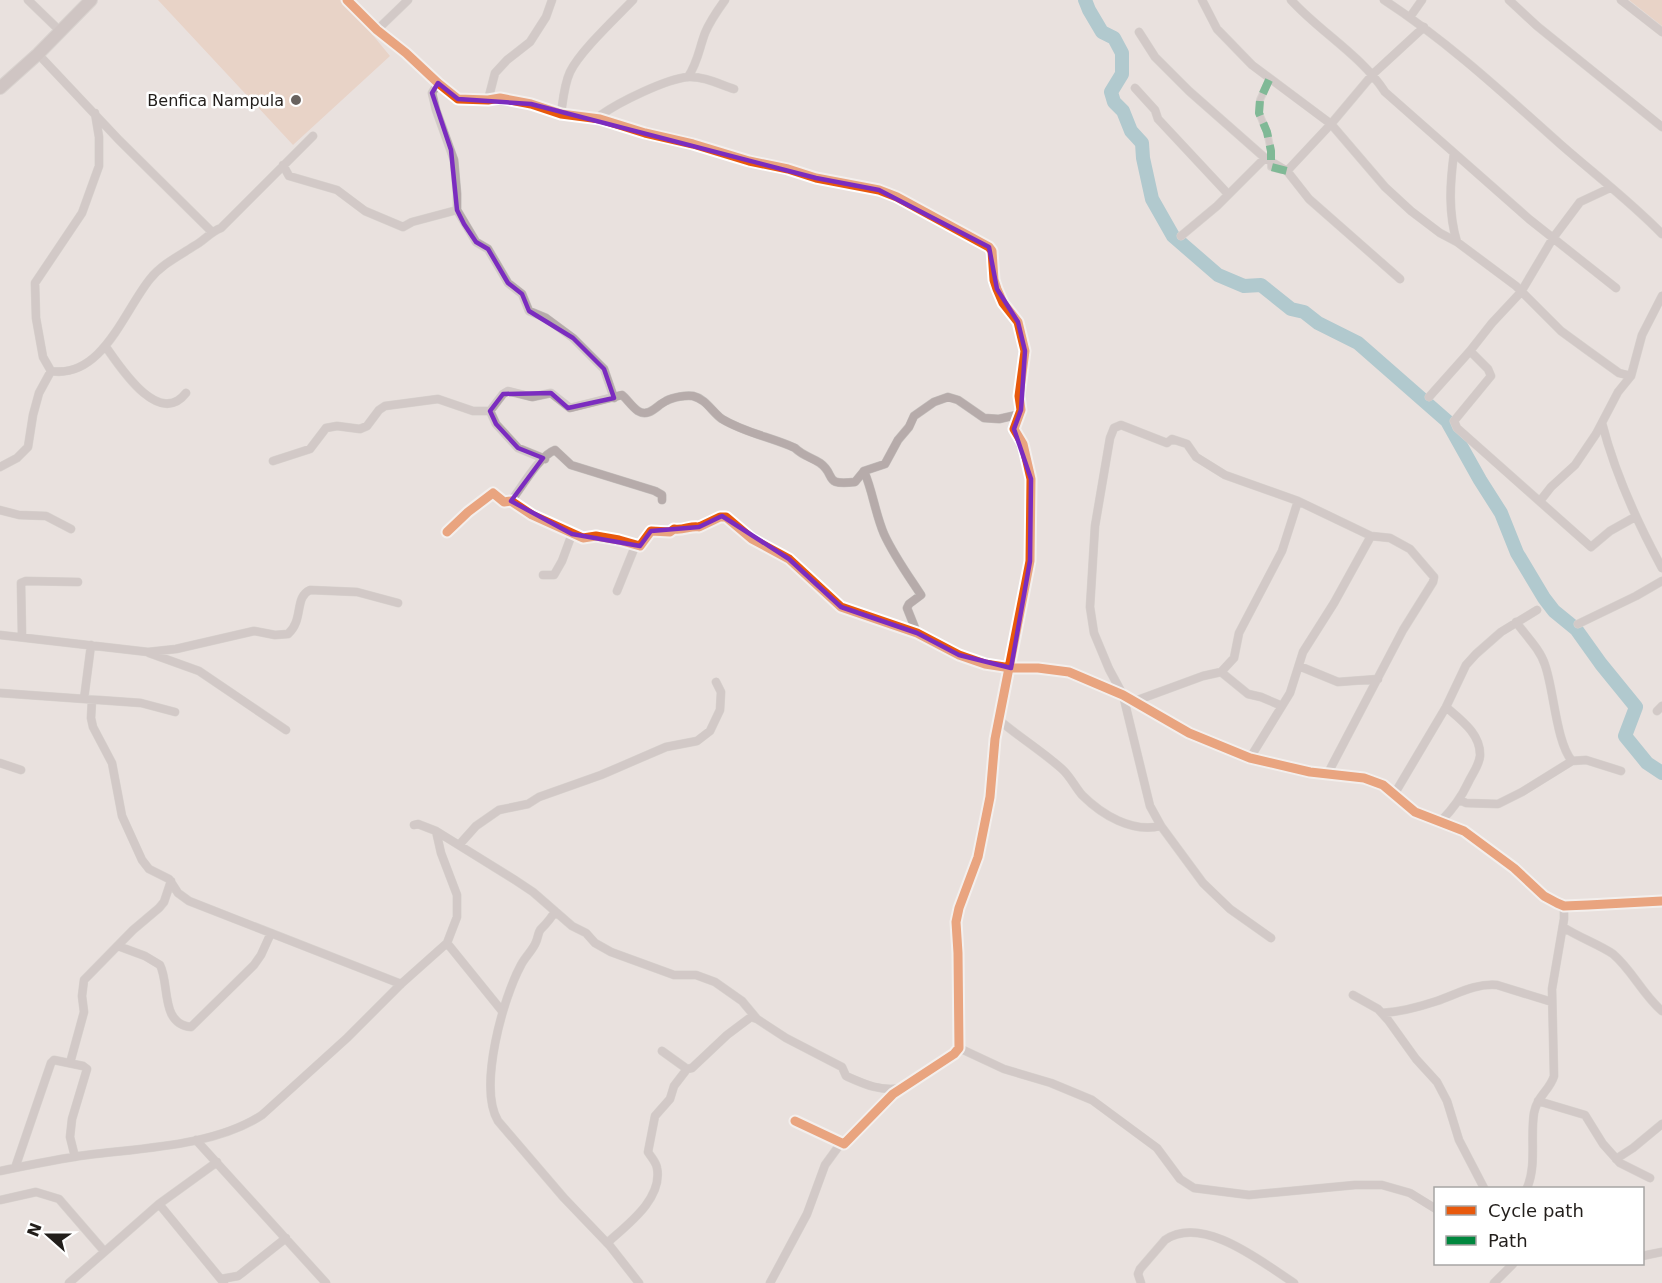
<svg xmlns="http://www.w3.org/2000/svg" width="1662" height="1283" viewBox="0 0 1662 1283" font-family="'DejaVu Sans',sans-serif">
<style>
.green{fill:#e7c0ac}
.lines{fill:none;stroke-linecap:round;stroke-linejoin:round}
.river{stroke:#6daabb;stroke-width:14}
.pedestrian-casing{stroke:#c4bfbc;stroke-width:8}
.minor-casing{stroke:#c4bfbc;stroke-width:9}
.primary-casing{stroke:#c4bfbc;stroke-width:14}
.pedestrian{stroke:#b6abaa;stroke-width:6}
.minor{stroke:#b6abaa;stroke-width:8}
.primary{stroke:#b0a3a2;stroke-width:12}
.quiet{stroke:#00873e;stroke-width:8;stroke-dasharray:15 8;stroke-linecap:butt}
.cycleway-casing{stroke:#fff;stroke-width:13}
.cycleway{stroke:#e8590c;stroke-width:9}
.marked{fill:none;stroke:#7b2cbf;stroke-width:4.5;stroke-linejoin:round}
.poi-dot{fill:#68625f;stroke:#fff;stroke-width:2}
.labels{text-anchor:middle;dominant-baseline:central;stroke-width:5;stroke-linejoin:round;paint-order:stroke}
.poi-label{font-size:16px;fill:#221e1b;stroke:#fff;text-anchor:end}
</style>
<rect width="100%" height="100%" fill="#e9e1de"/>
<!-- green -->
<path class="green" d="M158,0H344L390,56L293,145Z
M1629,0H1662V26Z"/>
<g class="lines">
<!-- river -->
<path class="river" d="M1085,0L1089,10L1102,32L1114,38L1122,53V74L1111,92L1114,102L1123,111L1131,131L1142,143L1143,158L1152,199L1173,236L1218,275L1244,286L1261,285L1291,309L1304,312L1318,323L1358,343L1447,421L1480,480L1501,513L1517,553L1544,598L1554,611L1576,629L1601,664L1636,707L1625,736L1647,763L1662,773"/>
<!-- pedestrian casing -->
<g class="pedestrian-casing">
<path id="pedestrian" d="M1269,80L1260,100L1259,113L1267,132L1271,151V167L1281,170"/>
</g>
<!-- minor casing -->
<g class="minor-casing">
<path id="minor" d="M28,0L60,31
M347,0L377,30L406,53L438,83L458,99L488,100L500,98L531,104L561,114L600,119L645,133L693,144L749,161L788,169L816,178L879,190L897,197L989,247L992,251L994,280L997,289L1003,303L1018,322L1025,351L1019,396L1021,410L1014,429L1023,444L1031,479L1030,561L995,739L990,797L978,857L959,908L956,922L958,953L959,1048L954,1054L893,1094L844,1144L795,1121
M1202,0L1217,29L1252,65L1331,124L1385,187L1411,211L1440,233L1457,242L1516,286L1561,331L1587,350L1619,373L1631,376
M1291,0C1320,32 1361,55 1385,92L1529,219L1616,288
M1384,0C1447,41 1503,93 1559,143C1593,173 1630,201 1662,234
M1509,0L1537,26L1662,127
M1621,0L1662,32
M1410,17L1422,0
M377,30L408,0
M1139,32L1155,57L1189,91L1265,158L1287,171L1309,199L1400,279
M38,54L119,140L212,232
M688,77C698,62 699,49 705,33C710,21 717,11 725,0
M438,83L432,93L436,110L454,160L457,194V210L476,242L488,249L508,283L522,294L529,311L546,318L573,338L604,369L614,398
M1135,88L1155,110L1158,119L1228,194
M488,100L495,73L507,60L530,42L546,17L552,0
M561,114C563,100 564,85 570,72C580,51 616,18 633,0
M600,119L601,115C619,102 666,79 688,77C703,76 719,84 734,89
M1454,153C1450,183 1448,213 1457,242
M283,165L289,176L337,190L365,211L403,227L412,222L457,210
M1287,171L1331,124L1373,74L1424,27
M1181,236L1217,206L1265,158
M106,347C120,367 159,428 186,393
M1470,351L1488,369L1491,376L1454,421L1457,428L1591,547L1610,531L1635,517
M51,371C102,379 124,311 150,279C162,264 179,256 194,246C204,241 210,232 221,228L313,136
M1429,397L1470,351L1492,323L1521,292L1553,238L1580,202L1610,188
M490,411L496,424L518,448L545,459
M1602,423C1615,474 1637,522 1662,568
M273,461L310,449L326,428L337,426L360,429L367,426L379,410L385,406L438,399L473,411H490L503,394L508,391L532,397L551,393L570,408L622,395C627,399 632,407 638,411C649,418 657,405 666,401C673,397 686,395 693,396C706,399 712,412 722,419C745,433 771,437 795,448C803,456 811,457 820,463C837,475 822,486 855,482L864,471L885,464L898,440L909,427L914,416L934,402L948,397L958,400L984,418L999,419L1021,414
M0,467L17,458L28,447L33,415L39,393L51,371L43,357L36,318L35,283L82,213L99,166V137L95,113
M864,471C873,492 875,513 884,534C894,556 908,575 921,595L909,604L907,608L917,633
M511,501C522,487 539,456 555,450L571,465L655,491L662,495V500
M1540,501L1551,487L1575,465L1596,434L1618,392L1631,376L1642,335L1662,296
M0,510L19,515L46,516L71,529
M447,532L468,512L493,493L504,502L511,501L532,515L583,538L596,536L619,540L640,546L651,531L670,532L674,529C683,531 691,525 699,527L720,517H726L752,539L789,559L841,607L917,633L959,655L985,664L1011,668H1038L1069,672L1123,695L1189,733L1250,758L1310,772L1364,778L1383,785L1415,812L1464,831L1514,868L1544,896L1557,903L1564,906L1588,905L1662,901
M543,575H554L562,561L572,534
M617,591L636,544
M1516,622C1526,636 1540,649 1545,665C1554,690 1556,742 1572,761
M1578,624L1636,596L1662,581
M0,635L148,652L176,649L254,631L275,635L288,634C304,620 294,597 310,590L357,592L398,603
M22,636L21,583L26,581L78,582
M149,653L199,671L286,730
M1299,666L1338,682L1378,679
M1221,672L1248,694L1261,697L1282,706
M0,693L141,703L175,712
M84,699L91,645
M92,700L91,718L93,727L112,763L122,816L142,860L149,869L169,879L178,893L189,901L401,984
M1135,701L1203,676L1221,672L1234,658L1239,633L1282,551L1298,501
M1657,711L1662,706
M999,720C1019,737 1042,751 1062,769C1070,776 1075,787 1082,795C1102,815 1132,833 1161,826
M1250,758L1290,693L1303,652L1334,603L1371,536
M0,763L21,770
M1395,793L1446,707L1466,665L1476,654L1501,632L1537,610
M1460,800L1466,803L1498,804L1522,792L1572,761L1586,760L1621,771
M1441,821C1453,809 1461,798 1468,783C1472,774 1479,766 1480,756C1481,734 1461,720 1446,707
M414,825L418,824L436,831L515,880L533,892L572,926L586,933L595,943L611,952L674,975H696L715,982L742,1001L757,1019L786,1038L842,1067L846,1076C864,1084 881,1092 901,1088
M459,845L476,826L499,810L528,804L539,797L601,775L666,747L697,741L710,731L720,710L721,692L716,682
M555,911C551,919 547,923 541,929C538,932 538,938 536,942C533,950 525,957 521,965C503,998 478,1087 498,1121L564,1198L610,1246L639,1283
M1563,927C1578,937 1600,945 1613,954C1632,970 1643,995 1662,1011
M1271,938L1230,909L1203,883L1161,826L1150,806L1123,695L1109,669L1094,633L1090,607L1095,526L1110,438L1114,428L1121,425L1167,443L1172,439L1187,444L1196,457L1225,475L1298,501L1371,536L1390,538L1410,549L1434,577L1433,582L1403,630L1328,773
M447,943L502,1011
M118,946L145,956L160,965C170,984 160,1024 191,1027L254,965L261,955L271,933
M1353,995L1378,1009L1388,1020L1416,1059L1437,1082L1447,1101L1459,1140L1484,1188
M1382,1013C1401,1012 1419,1007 1437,1001C1457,994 1476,983 1497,985L1552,1002
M959,1048L1004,1069L1051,1083L1092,1100L1157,1148L1180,1179L1194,1188L1249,1195L1355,1185H1382L1410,1193L1436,1209
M662,1051L687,1069L692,1068L727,1035L751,1017L757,1019
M70,1063L84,1012L82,996L84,980L133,930L159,908L164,902L171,881
M1538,1101L1585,1115L1603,1144L1620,1163L1650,1178
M196,1140L326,1283
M1616,1159L1633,1148L1662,1124
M15,1168L51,1063L54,1060L83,1066L87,1069L72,1119L70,1137L75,1157
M0,1171C29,1165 58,1159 87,1155C142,1148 215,1146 262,1115L347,1038L401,984L447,943L457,917V895L441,853L436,831
M1527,1188C1537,1165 1530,1138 1534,1113C1537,1096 1550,1090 1554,1076L1552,989L1564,919V906
M0,1200L36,1192L59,1199L104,1251
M159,1204L224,1283
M607,1243C627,1225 663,1199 657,1168C656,1162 651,1157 648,1152L655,1116L670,1099L674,1086L687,1069
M1642,1256L1662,1252
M221,1279L238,1276L242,1273L286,1238
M69,1283L159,1204L217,1162
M770,1283L807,1214L825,1165L841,1143
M1141,1283L1138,1274L1140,1269L1165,1240C1203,1214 1263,1263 1294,1283
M1494,1283L1513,1264"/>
</g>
<!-- primary casing -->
<g class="primary-casing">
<path id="primary" d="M0,88L38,54L91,0"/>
</g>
<!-- pedestrian -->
<use href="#pedestrian" class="pedestrian"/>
<!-- minor -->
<use href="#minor" class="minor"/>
<!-- primary -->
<use href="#primary" class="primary"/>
<!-- quiet -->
<path class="quiet" d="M1269,80L1260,100L1259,113L1267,132L1271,151V167L1287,171"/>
<!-- cycleway casing -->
<g class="cycleway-casing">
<path id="cycleway" d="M347,0L377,30L406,53L438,83L458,99L488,100L500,98L531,104L561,114L600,119L645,133L693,144L749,161L788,169L816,178L879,190L897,197L989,247L992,251L994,280L997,289L1003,303L1018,322L1025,351L1019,396L1021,410L1014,429L1023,444L1031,479L1030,561L995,739L990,797L978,857L959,908L956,922L958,953L959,1048L954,1054L893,1094L844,1144L795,1121
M447,532L468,512L493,493L504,502L511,501L532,515L583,538L596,536L619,540L640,546L651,531L670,532L674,529C683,531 691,525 699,527L720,517H726L752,539L789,559L841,607L917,633L959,655L985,664L1011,668H1038L1069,672L1123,695L1189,733L1250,758L1310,772L1364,778L1383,785L1415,812L1464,831L1514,868L1544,896L1557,903L1564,906L1588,905L1662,901"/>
</g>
<!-- cycleway -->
<use href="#cycleway" class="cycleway"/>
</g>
<!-- marked area -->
<path d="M0 0H1662V1283H0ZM438,83L458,99L531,104L816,178L879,190L989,247L997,289L1018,322L1025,351L1021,410L1014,429L1031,479L1030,561L1011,668L959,655L917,633L841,607L789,559L722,516L699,527L651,531L640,546L572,534L511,501L543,458L518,448L496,424L490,411L503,394L551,393L568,408L614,398L604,369L573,338L529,311L522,294L508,283L488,249L476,242L464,224L457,210L451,150L432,93Z" fill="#e9e1de" fill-opacity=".55" fill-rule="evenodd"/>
<path class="marked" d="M438,83L458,99L531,104L816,178L879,190L989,247L997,289L1018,322L1025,351L1021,410L1014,429L1031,479L1030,561L1011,668L959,655L917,633L841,607L789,559L722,516L699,527L651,531L640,546L572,534L511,501L543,458L518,448L496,424L490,411L503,394L551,393L568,408L614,398L604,369L573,338L529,311L522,294L508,283L488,249L476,242L464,224L457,210L451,150L432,93Z"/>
<!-- markers -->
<circle class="poi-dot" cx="296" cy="100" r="6"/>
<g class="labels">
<!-- poi labels -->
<g class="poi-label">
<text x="284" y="100">Benfica Nampula</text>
</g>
</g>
<!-- legend -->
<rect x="1434" y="1187" width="210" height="78" fill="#ffffff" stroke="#a7a5a4" stroke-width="1.5"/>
<rect x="1446" y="1206" width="30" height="9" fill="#e8590c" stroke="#a7a5a4" stroke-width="1.5"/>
<text x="1488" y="1217" font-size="18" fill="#221e1b">Cycle path</text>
<rect x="1446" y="1236" width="30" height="9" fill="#00873e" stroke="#a7a5a4" stroke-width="1.5"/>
<text x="1488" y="1247" font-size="18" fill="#221e1b">Path</text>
<!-- north arrow -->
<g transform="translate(48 1235) rotate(291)" stroke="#ffffff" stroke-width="4.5" paint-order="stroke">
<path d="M0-4.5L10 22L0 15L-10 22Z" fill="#221e1b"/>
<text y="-9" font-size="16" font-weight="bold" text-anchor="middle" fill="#221e1b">N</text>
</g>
</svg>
